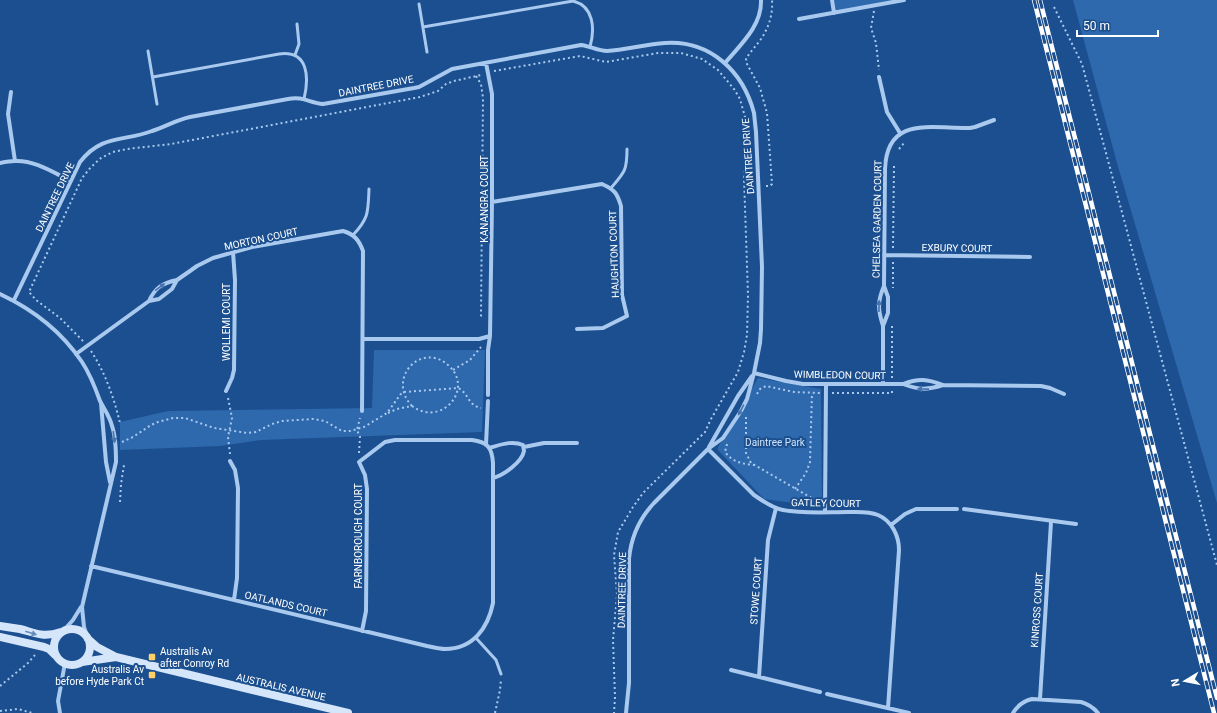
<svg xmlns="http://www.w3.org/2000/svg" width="1217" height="713" viewBox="0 0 1217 713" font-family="Roboto,sans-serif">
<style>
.green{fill:#2e69ad}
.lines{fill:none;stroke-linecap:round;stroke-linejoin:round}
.path{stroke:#a9c9ee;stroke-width:2;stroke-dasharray:2 3;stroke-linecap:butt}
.lane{stroke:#a9c9ee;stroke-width:3}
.street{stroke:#a9c9ee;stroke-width:4}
.secondary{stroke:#d6e6fa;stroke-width:8}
.rail-casing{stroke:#fff;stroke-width:4.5}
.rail{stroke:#1b4f8f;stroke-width:3;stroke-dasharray:9;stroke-linecap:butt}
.oneway{fill:#4674ac}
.oneway2{fill:#668bba}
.poi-dot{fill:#ffd166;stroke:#1b4f8f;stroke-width:1.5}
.labels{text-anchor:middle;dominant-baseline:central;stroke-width:4;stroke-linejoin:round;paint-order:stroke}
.street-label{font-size:10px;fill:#fff;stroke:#1b4f8f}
.park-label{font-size:10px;fill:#cfe3fa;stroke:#1b4f8f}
.poi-label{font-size:10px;fill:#fff;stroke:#1b4f8f;text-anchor:start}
</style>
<rect width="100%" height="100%" fill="#1b4f8f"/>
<!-- green -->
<path class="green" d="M832,0H903L834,13Z
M1073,0H1217V503L1117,163Z
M374,350H485L482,432L261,440L220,446L120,450V422L168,411L372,408Z
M758,378L821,389L822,507L764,499L717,449Z"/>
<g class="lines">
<!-- path -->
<path class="path" d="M1054,7L1082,64L1217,565
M874,11L871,28L876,43L879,70
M494,71L580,56L606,62L658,53H681L702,59L718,70L734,89L740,99L745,117L746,136L744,178L748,295L747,335L744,352L738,372L711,419L705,432L643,493L633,507L618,532L614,555L617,595L613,640L615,697L614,713
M476,76L481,84L483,98L481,316L480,319
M899,149L905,142
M766,186H770L772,184L767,113L760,88L747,64L746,59C750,52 756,46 761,39C769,27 773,14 772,0
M893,248L894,166
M893,262V288
M83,341L60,318L36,300L29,292L82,178L91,167L101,158L113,152L127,149L171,144L420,97L438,91L446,84L454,81L481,75
M91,351C105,372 114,398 120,423
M453,370L470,360L481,347
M892,378V324
M404,392L458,388C469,393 467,405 481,408
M832,393H892V390
M757,394L760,389L766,386L794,392L820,393
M228,398L232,418L228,437L230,454
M388,413L397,409L412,406C442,428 475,388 448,365C421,341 386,379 412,406
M746,417V453L751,463L815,500L818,503
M122,442L133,437L151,425L158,422L173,418H185L214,428L247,433L256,432L272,424L282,421L313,419L325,421L342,431H350L364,427L387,413L403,391
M727,444L725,452C732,462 743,464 754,465
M359,453L360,437L357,430L360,418
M795,489L806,473L810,462L812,393
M120,502L121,484L124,465
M0,686L28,663L35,655
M0,711L18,709L32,713
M495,713L500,690L501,679"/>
<!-- lane -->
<path class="lane" d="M419,4L427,52
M423,27L573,1C594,6 595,29 590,47
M148,51L157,104
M295,55L299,44L297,24
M153,77L279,54C309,50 309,78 304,99
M611,188C625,172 627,170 627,149
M353,235C369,218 368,212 369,189
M476,638L496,660L501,674"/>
<!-- street -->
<path class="street" d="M832,0L834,13
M799,19L904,0
M486,63L492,94V202L490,336L488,350V395
M725,63C740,45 762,26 761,0
M879,77L887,112L900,133
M11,92L8,114L15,161
M0,163C5,162 10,161 15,161C35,160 54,173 71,181
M492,202L602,184C615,190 617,193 621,206L622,295L627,316L603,328L577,329
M884,255L1030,257
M0,294C32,309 62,332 82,362C90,374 95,387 100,401C104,409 110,417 112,426C116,437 116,450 116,462L82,607L84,627L87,636
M14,300L80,162C102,134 123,142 152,131C165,127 176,120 190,117L288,99C303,96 310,103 323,104L414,88L419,87L452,69L581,45C590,46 598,51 607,51C626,50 646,44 665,43C710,40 743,71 754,113L756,132L762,267L761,329L760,343L754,373L747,399L741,411L723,438L708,449L654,503C639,519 631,537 629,559V683L626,713
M149,301C155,288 162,283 177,280
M883,326C878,310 877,302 884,286
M363,339H479L490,336
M76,354L149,301L159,299L172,289L177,280L190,271L197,266L213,258L252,247L343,231C354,234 359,240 363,251L362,411
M754,373L786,381L803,384H903C919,390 927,390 943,385
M883,384V326L888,313V297L884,286L885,169C887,115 932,129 970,128L975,127L994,120
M903,384C919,378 927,379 943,385L1041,386L1050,388L1064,394
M226,391L232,378L234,370L235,280L233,252
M101,403L106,462L110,482
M486,445L488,401
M524,447L544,443H577
M709,447L738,396L752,376
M489,448C500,445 512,440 523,445L524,451C522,462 504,475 493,478
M708,449L754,495C763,501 772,508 783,510C804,514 827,512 848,512C858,512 869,511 878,515C892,521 899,536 899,550L888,708
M230,461L235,470L238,488L237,578L234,600
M964,509L1076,524
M825,512L826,384
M891,525L905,514L916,509H957
M91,566L427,646C433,647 439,649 445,649C473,649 488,628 493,603V463C492,448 488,442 472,440H395L385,442L359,462L365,475L367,489L366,611L362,631
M64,630L73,620L81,607
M731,670L820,692
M759,677L768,540L776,508
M827,694L909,713
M1040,699L1051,522
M60,713L58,701L65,663
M1013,713C1018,705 1023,701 1032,699L1081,702C1088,704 1093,707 1098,713"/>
<!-- secondary -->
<path class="secondary" d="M0,626C7,627 13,628 20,629C36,633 43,638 61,632
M54 647a18 18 0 1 1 36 0a18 18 0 1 1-36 0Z
M0,637L44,647L49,649L55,655
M88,639L97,647L116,657L348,713
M82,662L116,657"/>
<!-- rail casing -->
<g class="rail-casing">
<path id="rail" d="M1034,0L1214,713
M1040,0L1217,698"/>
</g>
<!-- rail -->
<use href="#rail" class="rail"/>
</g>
<!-- one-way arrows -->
<defs><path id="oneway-solid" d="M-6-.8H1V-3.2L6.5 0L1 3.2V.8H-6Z"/></defs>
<g class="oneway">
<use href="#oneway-solid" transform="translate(160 287) rotate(-36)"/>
<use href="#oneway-solid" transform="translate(879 306) rotate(-89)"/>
<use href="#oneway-solid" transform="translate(923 389) rotate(-179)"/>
<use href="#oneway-solid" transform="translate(741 410) rotate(118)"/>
<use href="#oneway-solid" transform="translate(114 437) rotate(82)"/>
</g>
<use class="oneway2" href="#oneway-solid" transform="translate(31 633) rotate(17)"/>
<!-- markers -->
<g class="poi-dot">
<rect x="148" y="653" width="8" height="8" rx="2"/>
<rect x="148" y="671" width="8" height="8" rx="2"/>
</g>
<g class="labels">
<!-- street labels -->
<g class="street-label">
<text transform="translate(376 86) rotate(-11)">DAINTREE DRIVE</text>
<text transform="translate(748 156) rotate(-94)">DAINTREE DRIVE</text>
<text transform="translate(55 197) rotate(-64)">DAINTREE DRIVE</text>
<text transform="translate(484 199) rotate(-90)">KANANGRA COURT</text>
<text transform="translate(877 219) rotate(-89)">CHELSEA GARDEN COURT</text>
<text transform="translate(261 239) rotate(-12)">MORTON COURT</text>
<text transform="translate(957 248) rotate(1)">EXBURY COURT</text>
<text transform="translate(614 254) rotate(-92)">HAUGHTON COURT</text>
<text transform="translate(226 322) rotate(-90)">WOLLEMI COURT</text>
<text transform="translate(840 375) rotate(1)">WIMBLEDON COURT</text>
<text transform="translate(826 503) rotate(1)">GATLEY COURT</text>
<text transform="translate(358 536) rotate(-90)">FARNBOROUGH COURT</text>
<text transform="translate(622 590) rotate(-89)">DAINTREE DRIVE</text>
<text transform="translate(756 591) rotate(-86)">STOWE COURT</text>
<text transform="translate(286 604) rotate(13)">OATLANDS COURT</text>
<text transform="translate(1037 610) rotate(-86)">KINROSS COURT</text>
<text transform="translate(281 687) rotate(13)">AUSTRALIS AVENUE</text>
</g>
<!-- park labels -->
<g class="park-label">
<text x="775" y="442">Daintree Park</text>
</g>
<!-- poi labels -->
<g class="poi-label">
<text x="160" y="651">Australis Av<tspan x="160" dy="12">after Conroy Rd</tspan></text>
<text x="144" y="669" text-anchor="end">Australis Av<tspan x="144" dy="12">before Hyde Park Ct</tspan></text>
</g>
</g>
<!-- north arrow -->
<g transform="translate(1185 681) rotate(260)" stroke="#1b4f8f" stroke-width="3" paint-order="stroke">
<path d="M0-3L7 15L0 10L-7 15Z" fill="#ffffff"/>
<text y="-6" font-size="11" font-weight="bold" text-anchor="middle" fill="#ffffff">N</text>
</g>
<!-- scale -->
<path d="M1077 30v6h81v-6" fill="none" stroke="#ffffff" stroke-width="2"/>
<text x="1083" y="30" font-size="12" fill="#ffffff" stroke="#1b4f8f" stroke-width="3" paint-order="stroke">50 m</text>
</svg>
